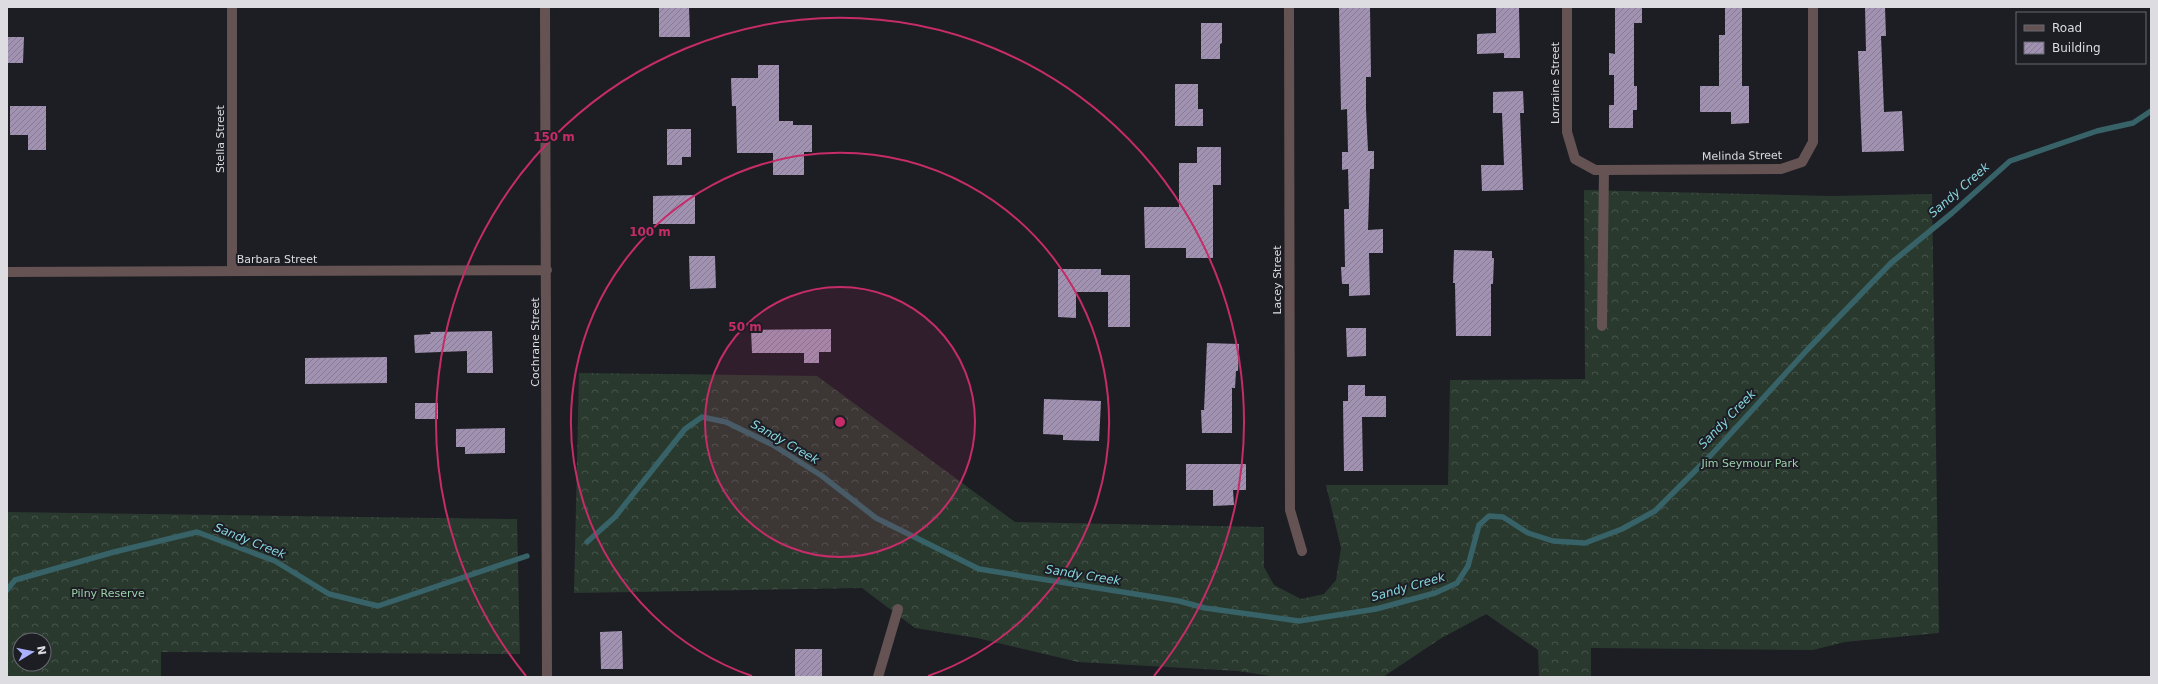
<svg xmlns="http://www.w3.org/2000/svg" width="2158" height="684" viewBox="0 0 2158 684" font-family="'DejaVu Sans',sans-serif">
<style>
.forest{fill:url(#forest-crowns);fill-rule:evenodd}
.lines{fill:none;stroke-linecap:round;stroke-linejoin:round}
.stream{stroke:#376267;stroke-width:5.5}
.building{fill:url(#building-hatch)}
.minor{stroke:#645352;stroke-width:10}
.ring{fill:none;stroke:#c52c68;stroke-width:2}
.labels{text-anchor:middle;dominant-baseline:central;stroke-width:4;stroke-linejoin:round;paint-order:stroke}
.street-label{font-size:11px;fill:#dcdce1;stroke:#1d1d24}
.park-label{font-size:11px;fill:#9ad0a8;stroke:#1d1d24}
.water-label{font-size:12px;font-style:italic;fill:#87d6df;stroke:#1d1d24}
.centre{fill:#c52c68;stroke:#1d1d24;stroke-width:2}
.ring-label{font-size:12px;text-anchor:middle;font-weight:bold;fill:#c52c68;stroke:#1d1d24;stroke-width:4;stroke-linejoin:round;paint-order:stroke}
</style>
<defs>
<pattern id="forest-crowns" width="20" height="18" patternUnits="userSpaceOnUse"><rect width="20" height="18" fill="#29392e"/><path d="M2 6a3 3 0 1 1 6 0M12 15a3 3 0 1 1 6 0" fill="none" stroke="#47554c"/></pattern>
<pattern id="building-hatch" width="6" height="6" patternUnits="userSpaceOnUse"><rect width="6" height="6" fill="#a292b2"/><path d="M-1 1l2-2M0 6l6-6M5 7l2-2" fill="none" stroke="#857a91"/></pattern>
</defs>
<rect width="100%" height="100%" fill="#1d1d24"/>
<!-- forest -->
<path class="forest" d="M1584,190L1832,196L1932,194L1939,633L1845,642L1813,650L1591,648V677H1539L1538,650L1486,614L1440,639L1383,677H1276L1238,671L1078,662L977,638L915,628L862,588L574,593L579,373L817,376L1015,522L1264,527V567L1274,585L1301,599L1324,594L1336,580L1341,548L1326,485H1448L1450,380L1585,379Z
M7,512L517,519L520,654L161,652V677H7ZM20,640H44V664H20Z"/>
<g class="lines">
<!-- stream -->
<path class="stream" d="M587,542L615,517L685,429L702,417L726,422L773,445L822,476L876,518L979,569L1179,601L1205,608L1299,621L1376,609L1435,593L1457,583L1468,566L1479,525L1489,516L1503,517L1528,533L1553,541L1585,543L1622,529L1655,511L1712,454L1807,350L1891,263L1952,213L2010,161L2097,131L2133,123L2151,111
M7,590L15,580L114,552L197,532L275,561L329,594L378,606L527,556"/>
</g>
<!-- building -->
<path class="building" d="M659,7H689L690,37H659Z
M1339,7H1370L1371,77H1366V109L1368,151H1374V169H1370L1368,230L1383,229V253H1369L1370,295L1349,296V284H1342L1341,267H1345L1344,209H1349L1348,169L1342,170V152H1348L1347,109L1341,110Z
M1496,7H1519L1520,58H1504V53L1477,54V34L1496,33Z
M1615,7H1642V23H1634V86H1637V110H1633V128H1609V105H1614V75H1609V53L1615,54Z
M1725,7H1742V86H1749V123L1731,124V112H1700V86H1719V35H1725Z
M1865,7H1885L1886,36H1881L1884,112L1902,111L1904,151L1862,152L1858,51H1866Z
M1201,23H1222V43L1220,44V59H1201Z
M7,37H24L23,63H7Z
M758,65H779V121H793V125H812V152H804V175H773V153H737L736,106H732L731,78H758Z
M1175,84H1198V109H1203V126H1175Z
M1523,91L1524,113H1520L1523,190L1482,191L1481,165H1504L1502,113H1493V92Z
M10,106H46V150H28V135H10Z
M667,129H691V157H682V165H667Z
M1197,147H1221V185H1213V258H1186V248H1145L1144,207H1179V163H1197Z
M695,195V224H653V196Z
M1454,250L1492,251V258H1494L1493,284H1491V336H1456L1455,283H1453Z
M689,256H715L716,288L690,289Z
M1058,269H1101V275H1130V327H1108V292H1076V318L1058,317Z
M1346,328H1366V356L1347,357Z
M831,329V352H819V363H804V353H752L751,330Z
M492,331L493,373H467V351L415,353L414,335L431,334L430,332Z
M1207,343L1239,344L1238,371H1236L1235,388H1232V433H1202L1201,410H1204Z
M387,357V383L305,384V358Z
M1348,385H1365V396H1386V417H1362L1363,471H1344L1343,401H1348Z
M1044,399L1101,401L1099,441L1063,440V435L1043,434Z
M415,403H438V419H415Z
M505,428V453L465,454V447H456V429Z
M1186,464H1246V490H1233L1234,505L1213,506V490H1186Z
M622,631L623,669H601L600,632Z
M795,649H822V677H795Z"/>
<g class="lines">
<!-- minor -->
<path class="minor" d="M545,7L547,677
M1289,7L1290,510L1302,551
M1567,7V132L1575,159L1595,170H1604L1781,169L1802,162L1813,142V7
M232,271V7
M7,272L547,270
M1602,326L1604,170
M878,677L898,609"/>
</g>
<!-- distance rings -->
<circle cx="840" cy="422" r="135" fill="#c52c68" fill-opacity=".12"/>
<g class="ring">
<circle cx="840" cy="422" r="135"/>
<path d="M752 676A269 269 0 1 1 928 676"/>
<path d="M526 676A404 404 0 1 1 1154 676"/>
</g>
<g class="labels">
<!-- street labels -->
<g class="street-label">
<text transform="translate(1555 83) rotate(-90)">Lorraine Street</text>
<text transform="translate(220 139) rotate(-90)">Stella Street</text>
<text transform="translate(1742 156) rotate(-1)">Melinda Street</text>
<text x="277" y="259">Barbara Street</text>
<text transform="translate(1277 280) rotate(-90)">Lacey Street</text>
<text transform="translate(535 342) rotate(-90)">Cochrane Street</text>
</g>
<!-- park labels -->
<g class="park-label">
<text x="1750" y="463">Jim Seymour Park</text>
<text x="108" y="593">Pilny Reserve</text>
</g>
<!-- water labels -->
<g class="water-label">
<text transform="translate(1959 190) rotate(-41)">Sandy Creek</text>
<text transform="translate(1727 419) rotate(-46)">Sandy Creek</text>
<text transform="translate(785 442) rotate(30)">Sandy Creek</text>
<text transform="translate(250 541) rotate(22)">Sandy Creek</text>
<text transform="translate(1083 575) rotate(9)">Sandy Creek</text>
<text transform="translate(1408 587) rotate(-16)">Sandy Creek</text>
</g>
</g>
<circle cx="840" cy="422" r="6" class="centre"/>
<g class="ring-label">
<text x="554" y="141">150 m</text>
<text x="650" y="236">100 m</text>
<text x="745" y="331">50 m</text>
</g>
<!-- border -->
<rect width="2158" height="684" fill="none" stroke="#dcdce1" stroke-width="16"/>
<!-- legend -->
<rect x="2016" y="12" width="130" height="52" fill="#1d1d24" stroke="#696970"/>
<rect x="2024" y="25" width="20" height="6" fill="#645352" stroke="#696970"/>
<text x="2052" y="32" font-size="12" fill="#dcdce1">Road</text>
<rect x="2024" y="42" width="20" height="12" fill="url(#building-hatch)" stroke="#696970"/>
<text x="2052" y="52" font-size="12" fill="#dcdce1">Building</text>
<!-- north arrow -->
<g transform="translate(32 652) rotate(80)"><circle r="19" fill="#1d1d24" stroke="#696970"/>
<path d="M0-3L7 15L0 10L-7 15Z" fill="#a9b0fc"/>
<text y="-6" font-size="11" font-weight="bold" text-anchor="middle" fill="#dcdce1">N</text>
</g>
</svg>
